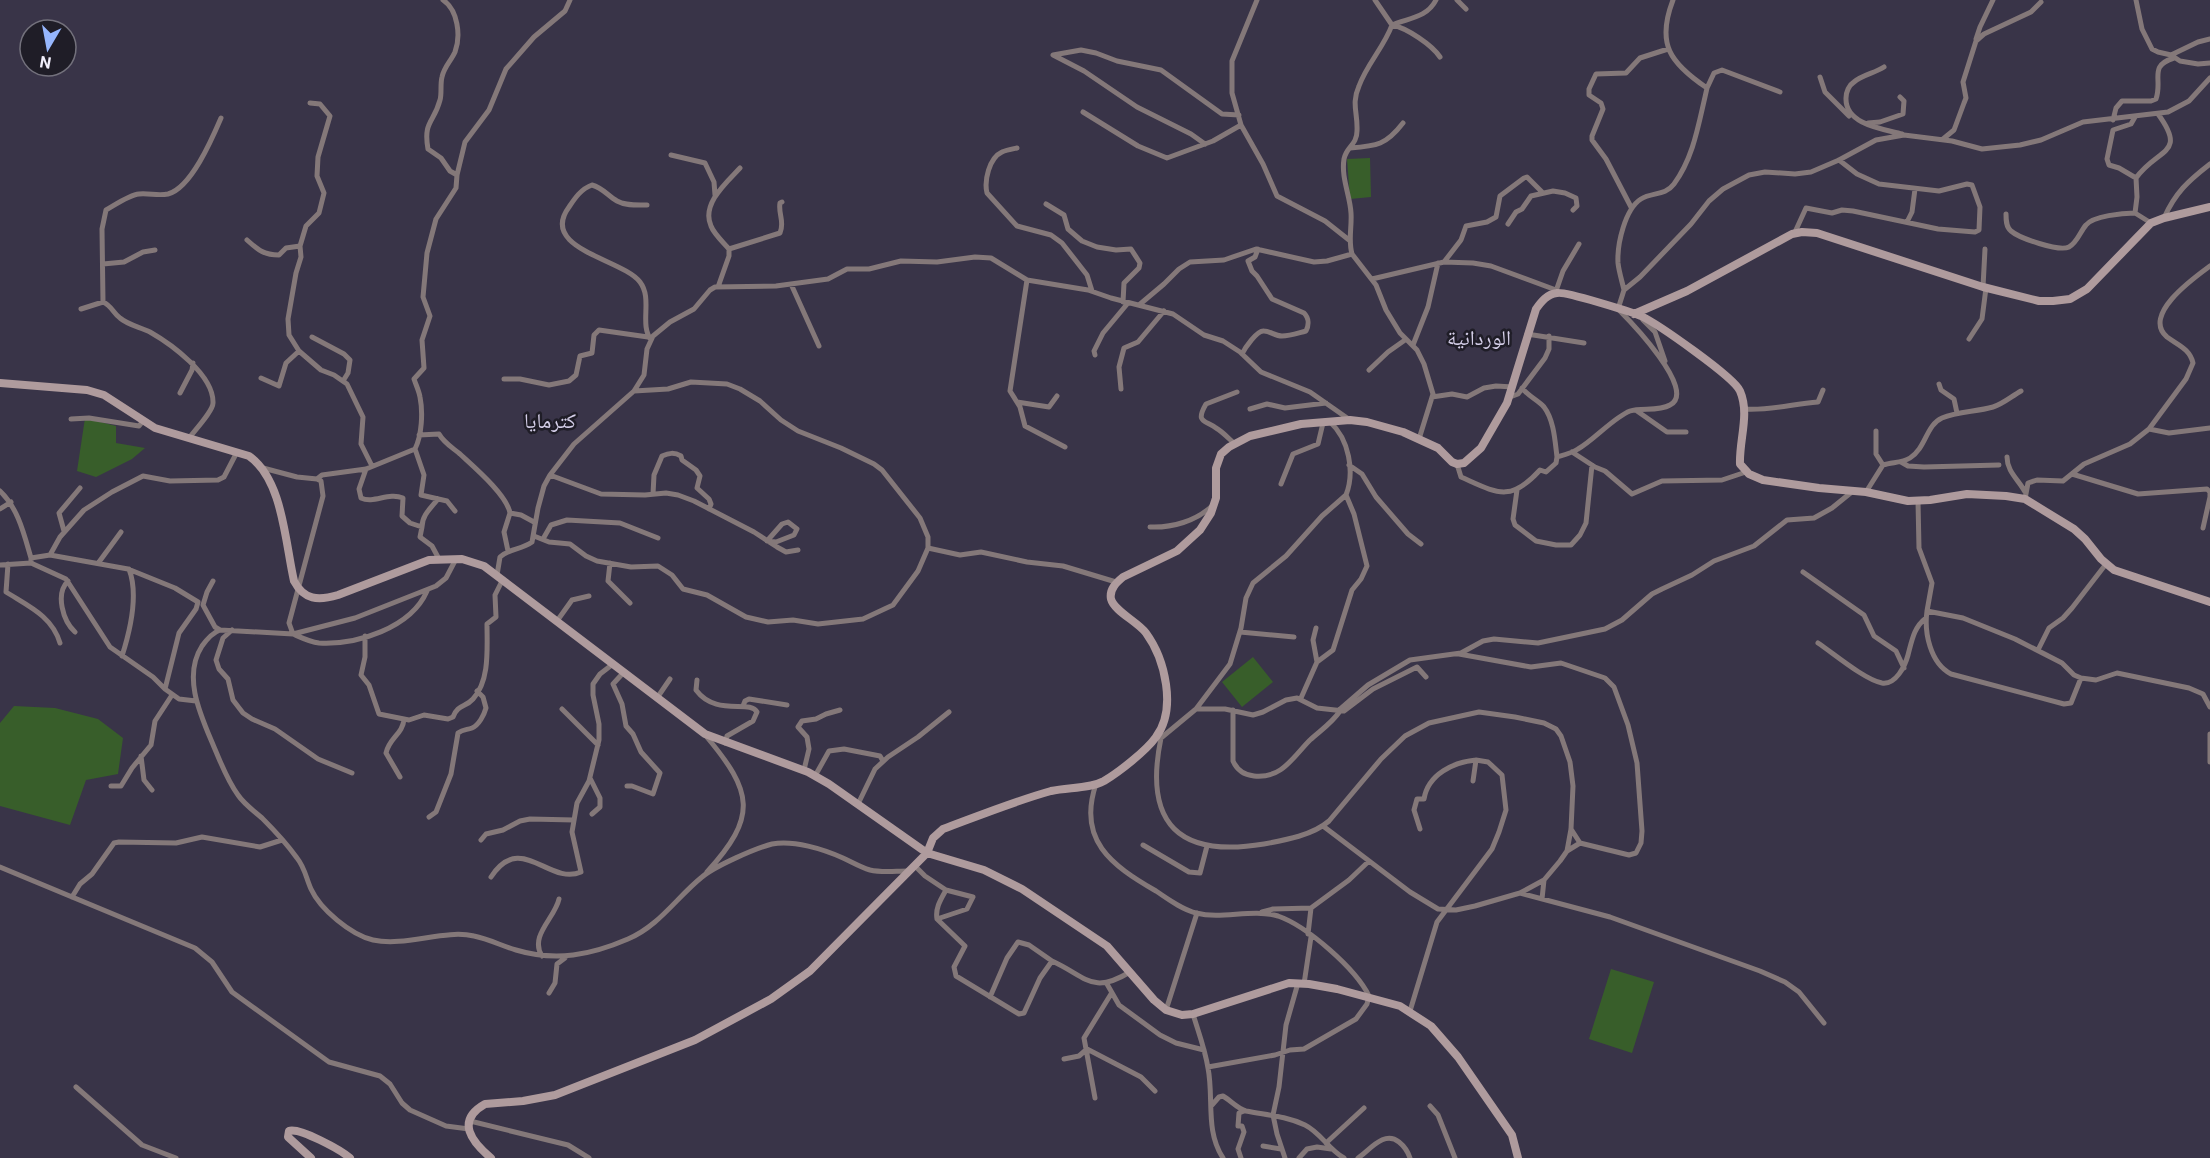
<svg xmlns="http://www.w3.org/2000/svg" width="2210" height="1158" viewBox="0 0 2210 1158" font-family="Roboto,'Noto Naskh Arabic',sans-serif">
<style>
.green{fill:#385e2a}
.lines{fill:none;stroke-linecap:round;stroke-linejoin:round}
.street{stroke:#847879;stroke-width:5}
.secondary{stroke:#af9b9d;stroke-width:8}
.labels{text-anchor:middle;dominant-baseline:central;stroke-width:5;stroke-linejoin:round;paint-order:stroke}
.quarter-label{font-size:21px;fill:#d4cee8;stroke:#1f1d27}
</style>
<rect width="100%" height="100%" fill="#393448"/>
<!-- green -->
<path class="green" d="M1370,158L1371,197L1350,199L1347,159Z
M85,418L116,426V443L145,448L132,459L96,477L77,471Z
M1253,657L1273,682L1242,707L1222,682Z
M14,706L55,708L98,719L123,738L118,774L86,780L70,825L0,806V723Z
M1611,969L1654,982L1632,1053L1589,1039Z"/>
<g class="lines">
<!-- street -->
<path class="street" d="M443,0C458,10 461,36 455,52C451,61 444,67 442,77C440,85 442,93 440,100C434,123 423,121 428,149L441,158L450,171L457,175
M1257,0L1232,61V93L1241,125L1263,164L1277,196L1325,221L1349,240
M1375,0L1392,25C1407,28 1432,45 1440,57
M1457,0L1466,9
M2136,0L2142,29L2152,49L2158,52L2171,55L2180,61L2198,64L2210,63
M1976,39L1980,27L1993,0
M2171,55L2198,42L2210,39
M1884,67C1875,73 1862,75 1854,82C1849,85 1846,92 1846,98C1845,125 1884,129 1902,134
M1820,77L1825,92L1849,116
M1707,88L1714,73L1722,70L1780,92
M310,103L320,104L330,116L318,157L317,176L324,193L319,213L306,226L300,246L301,257L296,273L288,319L289,335L299,351L321,370L334,375L347,384L363,417L361,444L372,466
M1083,112L1138,146L1167,158L1213,141L1241,125
M2113,120L2116,108L2122,101H2151L2156,99C2163,79 2148,66 2174,58
M1868,123L1880,122L1903,114L1904,101L1900,97
M1943,139L1954,130L1964,103L1966,98L1963,82L1976,41L1984,34L2031,12L2041,2
M1205,144L1191,134L1137,107L1084,71L1053,55L1081,50L1096,53L1117,61L1161,70L1222,114L1239,115
M1017,148C1012,149 1006,150 1002,152C989,158 984,181 987,193L1017,226L1051,235L1062,243L1087,275L1092,291
M1350,148C1377,146 1386,145 1403,123
M671,155L705,163L714,182L715,195
M2136,178C2157,148 2188,155 2158,114
M1046,204L1064,215L1068,229L1082,241L1097,247L1116,250L1131,249L1140,263L1139,268L1124,283L1123,302
M647,205C637,205 626,206 617,201C608,196 603,188 592,185C581,189 575,198 569,207C538,249 623,259 640,282C653,299 639,324 651,340
M1631,207L1606,159L1592,140V136L1603,109L1601,103L1589,95V89L1596,74L1626,73L1640,58L1668,49
M2135,213L2137,197L2136,178L2119,168L2109,165L2107,159L2113,130L2131,124L2135,117
M2006,214C2006,220 2006,227 2011,231C2019,238 2059,252 2069,247C2077,243 2080,232 2086,225C2093,216 2123,213 2135,213L2151,223
M2164,218C2175,193 2188,181 2210,164
M1907,222L1912,212L1915,189
M1508,224L1516,212L1522,209L1531,196L1553,191L1565,193L1576,198L1577,206L1573,210
M1795,232L1806,208L1832,213L1842,210L1853,211L1938,229L1975,232L1979,230L1980,207L1972,185L1967,184L1939,191L1879,184L1857,174L1839,160
M247,240C258,250 264,255 279,255L286,248L300,246
M729,249L780,233C785,222 778,214 780,203L782,202
M1352,254C1348,240 1352,227 1351,213C1350,195 1341,178 1344,159C1346,147 1357,145 1357,131C1358,113 1351,104 1359,86C1367,64 1384,47 1392,25C1408,18 1427,18 1436,0
M1444,262L1461,240L1466,226L1487,222L1496,217L1500,196L1524,178L1527,177L1543,193
M103,264L124,262L143,252L155,250
M1372,279L1444,262L1473,263L1491,266L1556,290
M1027,280L1010,391L1020,407L1025,426L1065,447
M791,284L819,346
M718,287L729,256V249C723,242 714,234 711,226C701,204 727,182 740,168
M1983,287L1985,249
M1624,290C1622,281 1619,272 1618,263C1617,244 1625,209 1641,199C1652,192 1665,196 1674,184C1693,158 1698,127 1705,97L1707,88C1670,63 1656,44 1673,0
M1556,291L1563,271L1579,244
M1139,305L1164,284L1179,269L1190,262L1224,260L1256,249L1314,262L1327,261L1352,254L1376,285L1386,310L1400,333L1417,350L1424,364L1433,394L1419,439
M81,309L103,302
M1643,320L1655,332L1665,361
M1527,334L1584,343
M312,337L344,354L350,360L348,373L343,381
M1969,339L1982,319L1986,288
M1413,345L1428,307L1438,263
M1242,354C1245,348 1257,330 1264,331C1270,331 1275,336 1282,336C1290,336 1298,333 1306,331C1309,325 1309,318 1304,313L1272,299L1257,276L1252,271L1248,261L1255,257L1258,249
M1095,355L1094,351L1103,333L1128,303
M1369,370L1388,352L1405,340
M261,378L279,386L286,363L299,351
M504,379H520L549,385L569,381L576,375L580,356L592,353L594,335L599,330L648,337
M1939,384L1941,390L1954,399L1957,413
M1522,388C1529,397 1538,400 1544,407C1554,420 1555,441 1557,457
M1121,389L1119,367L1124,348L1138,342L1164,311
M634,391L668,389L691,382L727,384L740,389L760,401L781,420L798,431L841,448L874,464L882,470L920,518L928,537V548
M180,393L192,370L193,363
M1432,397L1452,394L1467,397L1484,388L1496,386L1513,387
M1510,397L1518,394L1545,358L1549,349V336
M1017,402L1049,407L1057,396
M1250,409L1267,404L1285,408L1326,403
M1744,409C1769,411 1792,404 1818,402L1823,390
M1637,411L1667,432H1686
M71,419L89,418L139,426L143,421
M2149,429L2169,433L2210,428
M1876,431V454L1883,465
M419,435L439,434C444,443 453,448 460,454C474,467 507,495 510,513L521,515L534,522
M190,437C195,430 213,411 213,403C214,375 171,344 150,332C140,327 128,325 120,318C113,313 112,306 103,302L102,229L106,210C115,205 129,195 139,194C149,193 158,196 168,194C191,188 212,139 221,118
M1235,444C1229,439 1223,432 1216,428C1205,420 1195,423 1206,404L1237,392
M415,449L424,475L421,495L447,501L455,511
M1572,452L1595,467L1605,471L1632,494L1662,481L1722,480L1746,472
M2007,457C2007,472 2019,480 2025,492
M1901,462L1908,466L1924,467L1999,465
M1457,464L1461,477C1497,493 1510,503 1540,470L1546,472L1556,463L1557,457C1564,455 1572,453 1578,449C1593,441 1614,417 1630,411C1641,407 1658,412 1670,405C1698,391 1630,321 1618,309L1624,290L1640,277L1691,224L1709,201L1723,189L1749,175L1765,172L1795,174L1811,172L1839,160L1876,140L1904,135L1952,141L1982,149L2020,145L2041,140L2083,122L2168,112L2189,101L2210,78
M1349,465L1362,474L1376,497L1408,534L1421,544
M263,468L297,477L317,479L322,475L366,469L415,449C422,435 423,412 420,397C419,391 416,385 414,379L424,368L422,340L430,316L423,297L427,253L436,219L456,188L457,175L465,142L489,110L506,69L534,37L565,11L570,0
M366,469L359,489L361,498C374,504 388,492 403,498L402,516L410,523L422,527L420,537L432,546L439,559
M2072,474L2138,494L2207,489L2210,492V497L2203,528
M550,475L601,494L645,495L666,493L678,495L694,501L754,532L777,547L786,552L798,550
M317,479L321,481L323,496L289,623L293,634C302,638 310,642 319,643C357,645 411,628 427,591
M1281,484L1293,454L1318,444L1323,423
M1517,490L1513,519L1515,525L1536,541L1556,545H1571L1580,535L1586,523L1592,465
M0,491C18,508 24,534 31,558L50,555L128,569L175,588L198,602L196,609L179,633L165,689L179,699L196,701
M1866,492L1883,465C1892,462 1902,463 1910,458C1926,448 1926,425 1942,418C1958,411 1976,412 1993,407C2003,404 2012,396 2021,391
M653,494L654,475L662,456C669,453 674,452 681,456L682,460L696,470L700,476L697,488L709,499L711,504L709,509
M2025,499L2028,483L2037,480L2063,481L2084,464L2130,444L2149,429L2186,379L2193,363C2190,349 2178,345 2167,337C2141,315 2195,277 2210,266
M1918,501L1919,548L1932,583L1927,611L1963,618L2015,639L2062,663L2074,675L2081,678L2096,680L2117,673L2189,688L2203,694L2210,707
M0,509L11,502
M788,522L797,529L794,535L776,542L767,541L782,524Z
M422,527C422,515 431,508 438,499
M1150,527C1172,528 1196,521 1212,506
M64,531L59,513L80,488
M534,536L549,542L570,544L586,556L597,561L631,567L658,566L672,575L683,589L707,595L746,617L768,622L793,620L818,624L863,619L893,605L918,571L928,548L960,555L981,552L1027,562L1063,566L1116,582
M543,539L551,525L567,520L620,523L658,538
M508,551L504,532L510,513
M50,555L60,537L84,510L112,492L143,476L170,481L218,480L224,477L237,452
M31,558V563L66,579L110,647L153,677L165,689
M456,559L446,578L436,586L355,618L293,634L220,630C212,633 207,639 202,646C182,677 201,716 214,747C221,763 227,780 238,795C244,804 254,811 262,818C275,831 287,844 297,858C305,868 306,878 311,889C320,909 351,935 373,940C406,947 444,929 474,936C489,939 502,946 516,950C556,962 591,955 628,939C659,926 677,897 702,877C715,866 756,848 772,844C794,840 823,849 843,858C852,862 860,867 870,870C882,873 895,871 908,871
M99,562L121,532
M610,563L608,581L630,603
M8,564L6,592C28,606 52,616 60,643
M0,565L31,563
M1803,572L1864,615L1874,636L1896,651L1904,668
M497,575L500,557C510,548 521,550 532,542L538,508L544,486L550,475L574,444L634,391L644,375L647,349L653,336L670,322L694,309L710,290L715,287L776,286L828,279L847,269H869L901,261L937,262L975,257L991,258L1027,280L1088,290L1111,298L1173,314L1204,335L1223,341L1240,352L1261,372L1310,392L1350,420
M68,581C55,594 63,621 75,632
M213,581L207,592L203,605L215,627L220,630
M1927,611C1924,632 1930,663 1951,674L2064,704L2071,703L2081,678
M557,621L572,600L589,596
M1316,628L1313,640L1317,662
M232,630L223,638L216,660L219,669L228,679L233,700L243,713L252,719L275,729L318,759L352,773
M1240,632L1294,637
M365,636V657L361,675L369,685L379,714L409,720L424,715L448,719L453,717C458,704 465,708 473,699C490,680 487,649 487,624L496,617L495,595L503,579
M1818,643C1833,653 1865,680 1882,683C1896,685 1905,666 1908,655C1912,640 1914,627 1926,618
M2038,650L2049,628L2063,618L2072,608L2106,564
M1459,654L1531,667L1561,663L1605,678L1614,687L1628,725L1637,763L1642,831L1641,843L1636,853L1629,855L1580,843L1567,851
M122,656C130,631 139,595 129,569
M624,672L613,684L622,704L626,726L633,734L641,752L660,773L653,794L632,786H627
M697,680L696,690C716,717 750,699 757,712L753,721L727,736L725,743
M657,698L670,679
M1301,698L1317,662L1333,650L1352,590L1361,579L1367,566L1354,514L1346,495
M743,706L745,701L749,699L787,705
M562,709L598,745
M1196,709H1225L1253,715L1263,712L1286,700L1297,698L1317,708L1344,711L1373,689L1417,667L1426,677
M1233,710V761C1237,770 1244,775 1254,776C1282,779 1293,757 1310,740C1321,730 1332,723 1340,711
M1338,711L1368,685L1410,660L1461,653L1483,641L1494,639L1538,643L1605,629L1622,620L1652,594L1662,589L1692,575L1714,561L1754,546L1787,520L1814,518L1832,508L1853,491
M2210,734V762
M706,736C753,792 758,816 707,872
M141,756L144,780L152,790
M804,770L809,749L807,737L798,727L802,721L816,719L826,714L840,710
M815,776L829,751L844,749L875,755L880,756L883,761
M400,777L386,753C389,738 403,734 404,719
M590,778L600,798V807L592,814
M1096,784C1077,840 1111,865 1156,891C1168,899 1181,909 1196,913C1223,920 1251,908 1278,916C1307,926 1356,969 1369,996L1367,1004L1356,1019L1304,1049L1290,1050L1275,1055L1208,1067
M111,786H121L132,768L151,745L155,721L172,695
M858,804L875,769L888,757L918,737L949,712
M429,817L436,812L451,774L458,733C463,729 467,730 472,728C479,725 484,715 486,708L483,697L477,691
M1323,826L1410,892L1438,909L1456,910L1475,906L1520,893L1544,880L1560,861L1567,851L1571,829L1573,786L1570,762L1561,736L1556,729L1544,723L1515,717L1479,712L1429,723L1405,736L1381,759L1329,821C1313,835 1286,840 1264,844C1180,858 1143,825 1161,738L1196,709L1230,664L1241,628L1246,598L1253,583L1286,556L1322,516L1346,495C1355,472 1349,439 1330,422
M1420,829L1414,810L1417,799H1424C1428,774 1454,762 1476,760
M1571,829L1580,843
M481,840L486,834L503,830L520,821L530,819L574,820
M1143,845L1189,872L1200,873L1207,846
M915,866L925,876L946,890L973,897L967,909L937,919
M0,867L195,948L212,962L232,992L329,1062L380,1076L390,1084L402,1103L410,1110L446,1126L469,1129
M491,877C521,831 549,886 581,872L572,832L577,803L589,781L599,740V724L593,695V684L600,674L613,664
M946,890C941,899 935,908 937,919L965,946L954,967L956,976L1019,1014L1024,1013L1040,978L1052,961C1087,977 1092,995 1130,972
M1520,893L1610,917L1760,971L1785,982L1799,992L1824,1023
M72,897L80,884L92,874L114,843L119,842L176,843L202,837L260,847L282,840
M1542,899L1544,880
M1262,912L1273,909L1311,908
M1308,934L1311,908L1349,880L1369,861
M542,956C529,936 555,918 559,899
M1107,984L1119,1005L1160,1035L1176,1043L1204,1050
M1304,984L1311,937
M549,993L555,983L557,964L565,958
M990,997L1007,958L1018,942L1029,945L1052,961
M1166,1010L1197,913
M1410,1011L1437,922L1492,849L1499,832L1506,810L1502,775L1488,762L1476,760L1473,781
M1193,1014C1198,1031 1205,1049 1208,1068C1214,1098 1205,1131 1223,1158
M1064,1059L1079,1056L1087,1049L1141,1077L1155,1091
M76,1087L142,1145L176,1158
M1095,1098L1084,1038L1111,994
M1212,1105L1219,1097L1223,1096C1230,1100 1238,1109 1246,1111C1266,1115 1286,1116 1305,1125C1321,1133 1328,1149 1344,1158
M1430,1106L1438,1115L1455,1158
M470,1121L568,1145L589,1158
M1326,1143L1364,1108
M1263,1146L1281,1149
M1241,1158L1238,1149L1244,1132L1242,1126H1238L1239,1113L1244,1111
M1285,1158L1277,1134L1273,1115L1279,1087L1286,1025L1298,983
M1299,1158L1307,1149L1317,1147L1331,1149
M1358,1158C1370,1150 1384,1130 1399,1142C1404,1146 1408,1152 1410,1158"/>
<!-- secondary -->
<path class="secondary" d="M1634,314L1687,291L1792,234L1802,232L1817,233L1983,287L2039,301H2053L2070,299L2087,289L2151,223L2164,218L2210,207
M0,383L87,390L104,395L155,428L249,456C283,480 285,542 294,581C304,600 318,601 338,595L429,560L462,559L484,566L705,734L808,772L829,784L927,853L984,870L1022,889L1107,946L1154,1000L1166,1010L1182,1015L1193,1014L1289,983L1309,984L1337,989L1400,1006L1431,1026L1458,1057L1512,1135L1518,1158
M311,1158L288,1137L289,1131C299,1127 341,1150 350,1158
M491,1158C472,1142 455,1121 485,1104L523,1101L555,1095L695,1040L771,999L810,971L927,853L933,838L943,829C978,816 1015,801 1051,791C1068,787 1089,789 1104,781C1119,772 1146,751 1156,737C1177,709 1165,659 1146,633C1138,622 1114,611 1111,599C1109,589 1117,582 1123,577L1177,551L1200,530L1211,513L1216,498V468L1221,454L1229,447L1250,436L1301,424L1350,420L1367,422L1403,432L1438,448L1452,462L1457,464L1464,463L1481,448L1507,403L1536,309C1541,302 1547,294 1557,293C1565,291 1631,312 1641,316C1658,324 1734,377 1740,391C1750,414 1739,440 1740,464L1749,474L1763,480L1819,488L1866,492L1908,501L1930,500L1967,494L2006,496L2025,499L2074,529L2085,539L2101,559L2114,570L2210,602"/>
</g>
<g class="labels">
<!-- quarter labels -->
<g class="quarter-label">
<text x="1479" y="338">الوردانية</text>
<text x="550" y="421">كترمايا</text>
</g>
</g>
<!-- north arrow -->
<g transform="translate(48 48) rotate(190)"><circle r="28" fill="#1f1d27" stroke="#73717c" stroke-width="1.5"/>
<path d="M0-4.5L10 22L0 15L-10 22Z" fill="#96b6fd"/>
<text y="-9" font-size="16" font-weight="bold" text-anchor="middle" fill="#f1eefb">N</text>
</g>
</svg>
